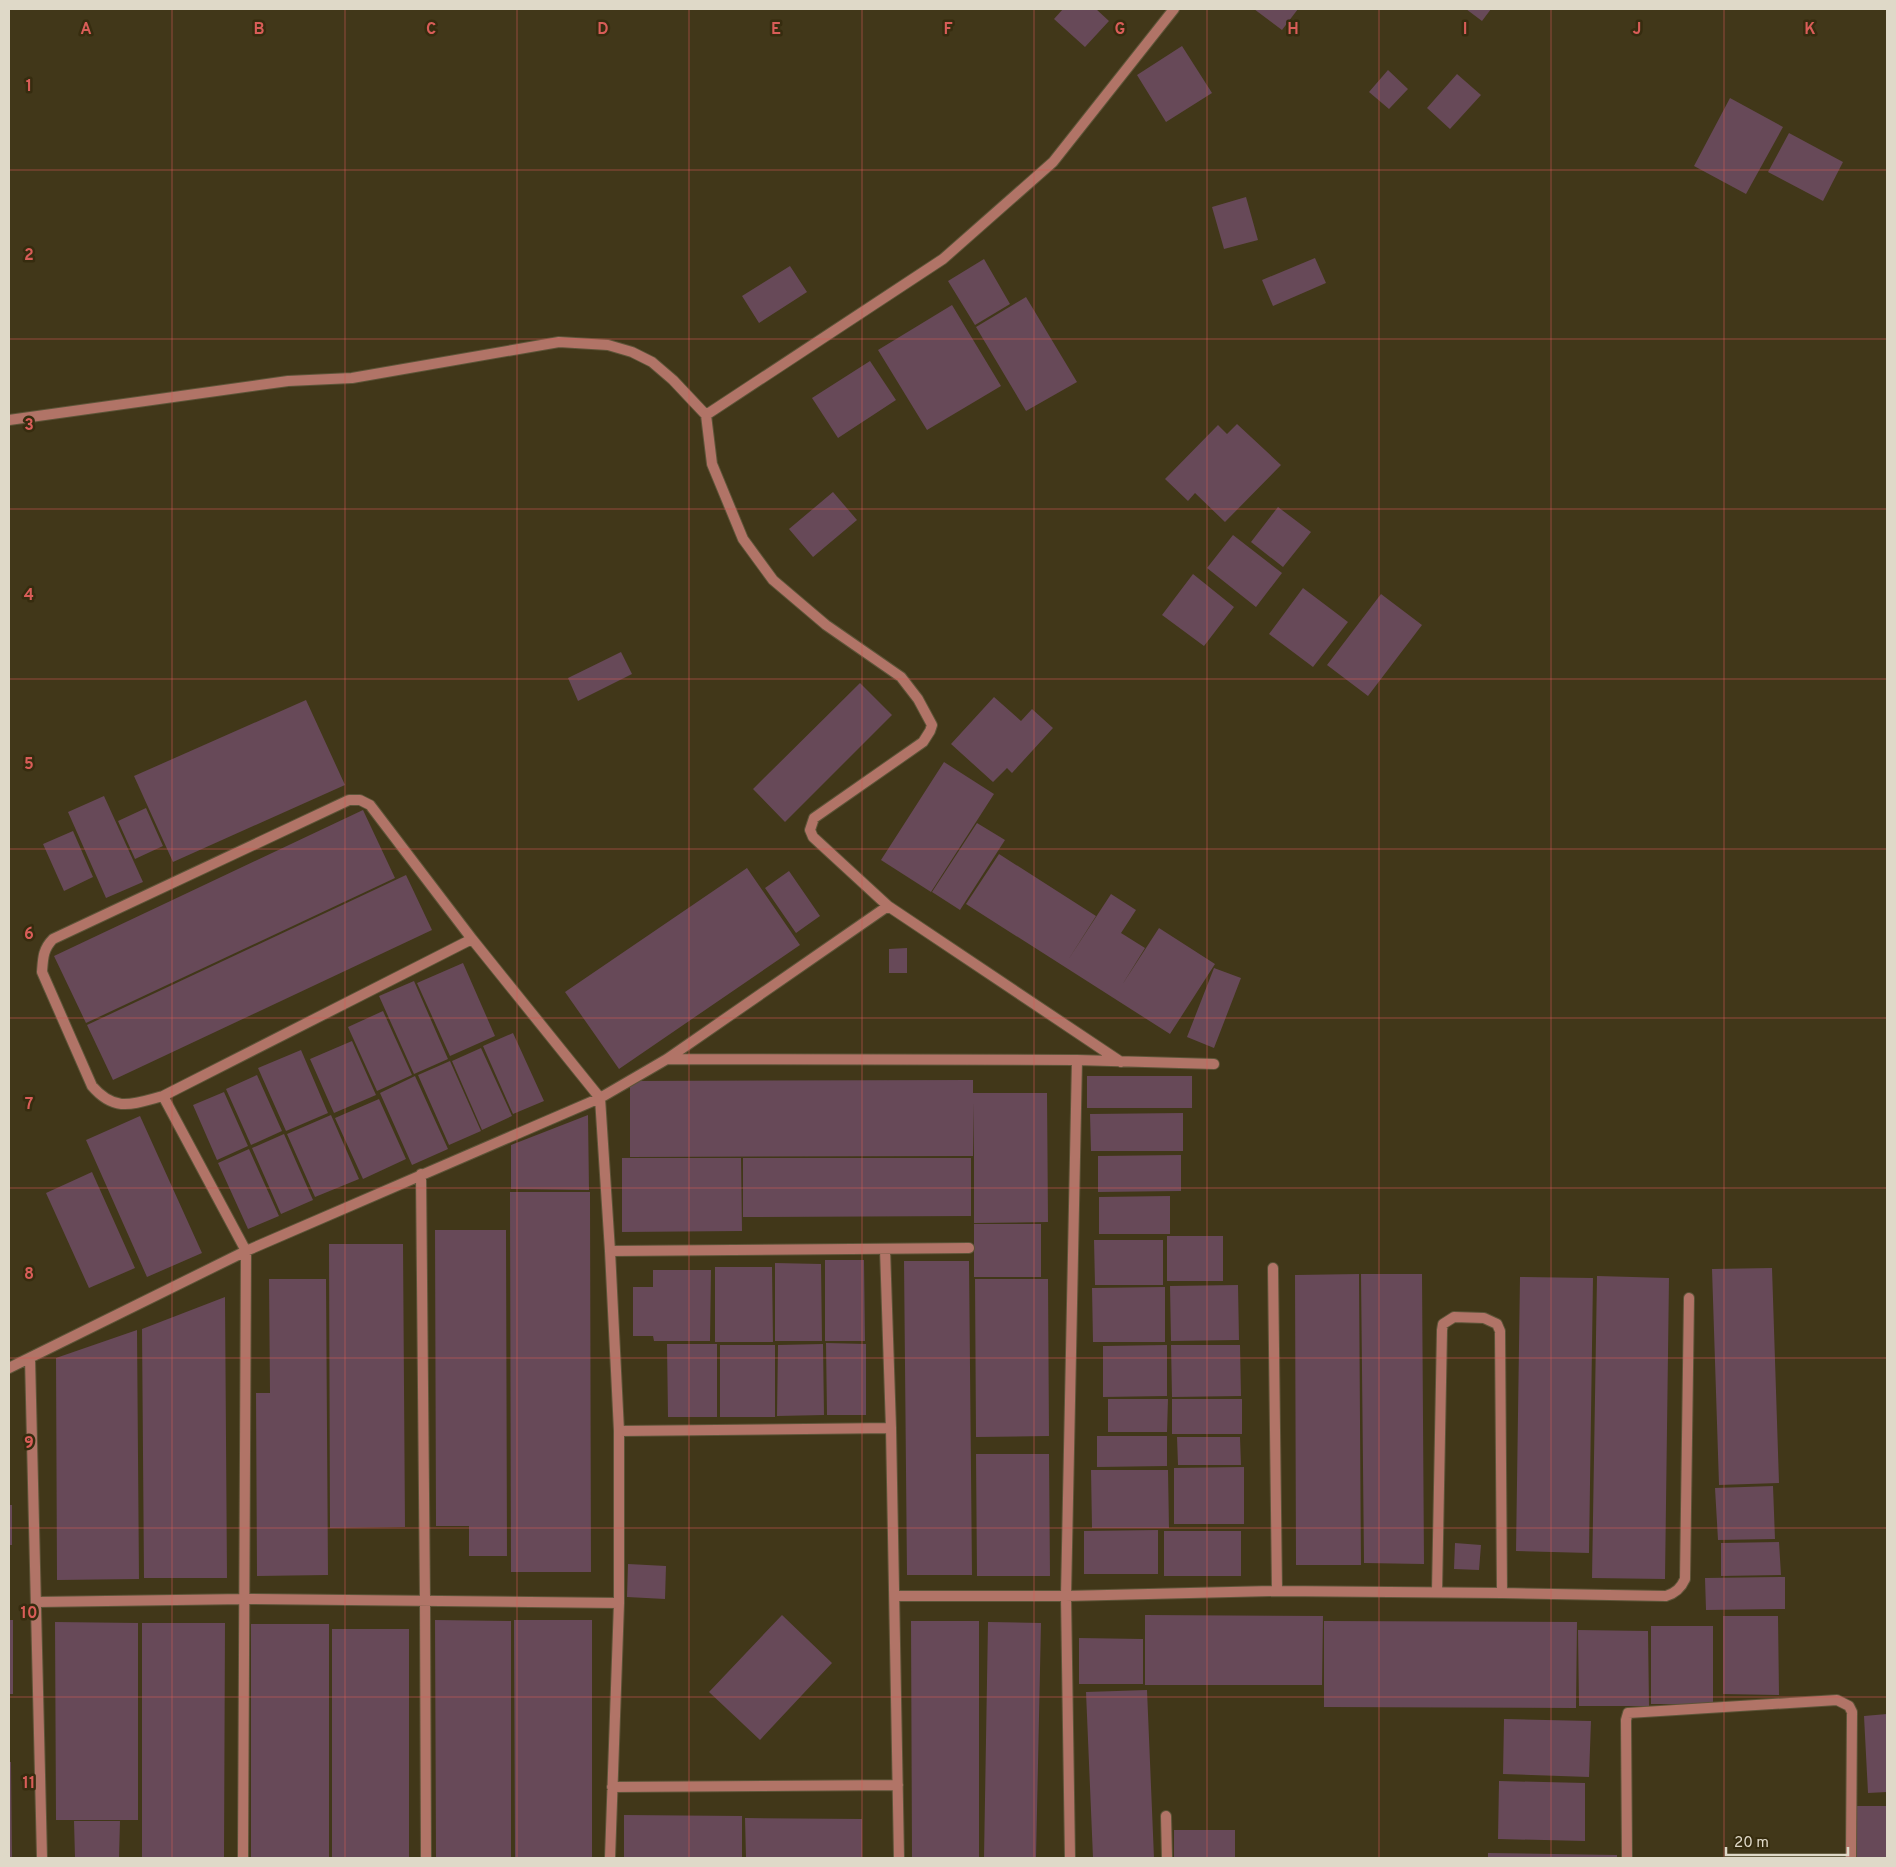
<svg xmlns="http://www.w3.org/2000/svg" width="1896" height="1867" viewBox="0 0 1896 1867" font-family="Overpass,sans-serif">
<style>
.building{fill:#674958}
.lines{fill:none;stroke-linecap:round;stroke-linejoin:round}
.street-casing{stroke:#5d5438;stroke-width:12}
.street{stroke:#b17467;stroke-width:10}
.grid{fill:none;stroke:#d95d58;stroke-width:1;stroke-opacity:0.55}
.grid-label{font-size:16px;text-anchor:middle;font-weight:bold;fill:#d95d58;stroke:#362c0f;stroke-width:5;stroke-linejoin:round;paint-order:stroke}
</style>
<rect width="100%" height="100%" fill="#413719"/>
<!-- building -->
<path class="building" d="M1063,9H1096L1109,21L1085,47L1054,19Z
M1254,9H1298L1282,30Z
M1466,9H1491L1482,21Z
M1182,46L1212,93L1166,122L1137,75Z
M1388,70L1408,89L1389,109L1369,92Z
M1457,74L1481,95L1450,129L1427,108Z
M1730,98L1783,127L1746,194L1694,166Z
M1789,133L1843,162L1823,201L1768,172Z
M1246,197L1258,240L1224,249L1212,207Z
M1315,258L1326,283L1273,306L1262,280Z
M984,259L1010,304L975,325L948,281Z
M790,266L807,292L759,323L742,296Z
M1026,297L1077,382L1026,411L976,327Z
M952,305L1001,386L927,430L878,350Z
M870,361L896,400L838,438L812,398Z
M1237,424L1281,465L1225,522L1195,493L1188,501L1165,479L1218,425L1227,434Z
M833,492L857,520L813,557L789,529Z
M1278,507L1311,532L1283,567L1251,542Z
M1233,535L1282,573L1256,607L1207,568Z
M1193,574L1234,607L1204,646L1162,615Z
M1303,588L1348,622L1313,667L1269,634Z
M1381,594L1422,625L1368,696L1327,665Z
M621,652L632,674L578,701L568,678Z
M860,683L892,715L785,822L753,789Z
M994,697L1021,721L1032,709L1053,728L1012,773L1007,768L993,782L951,744Z
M306,700L345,785L173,862L134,776Z
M944,762L994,794L931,892L881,860Z
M104,796L143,882L106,898L68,812Z
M146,808L163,846L135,859L118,821Z
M363,810L395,878L86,1023L54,956Z
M977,823L1005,840L960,910L932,892Z
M73,831L93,877L64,891L43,844Z
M999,854L1096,916L1068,960L1111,894L1136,910L1121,933L1145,948L1122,985L1159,928L1215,964L1170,1034L966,904Z
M747,868L800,945L619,1069L565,992Z
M789,871L820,916L796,933L765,888Z
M406,875L432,930L113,1080L87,1025Z
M907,948V973H889V949Z
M463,963L495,1036L450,1056L417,983Z
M1214,968L1241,978L1214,1048L1187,1037Z
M414,981L448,1059L414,1074L379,996Z
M383,1011L412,1075L377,1091L348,1027Z
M513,1033L544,1101L513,1114L483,1046Z
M352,1041L376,1095L334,1113L310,1059Z
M481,1048L512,1116L482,1130L452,1061Z
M301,1050L328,1113L286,1131L258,1068Z
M450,1061L481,1131L449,1145L418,1075Z
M257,1075L282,1131L251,1145L226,1089Z
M415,1076L448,1149L412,1165L380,1093Z
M1087,1076H1192V1108H1087Z
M973,1080V1093H1047L1048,1222L974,1223V1103L973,1156L630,1157V1081Z
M224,1092L248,1146L217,1160L193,1105Z
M379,1099L406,1159L363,1179L335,1118Z
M1183,1113V1151H1091L1090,1114Z
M331,1115L359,1179L315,1197L287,1134Z
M588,1115L589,1190L511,1189V1145Z
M140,1116L202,1253L147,1277L86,1140Z
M284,1134L313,1200L281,1214L252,1148Z
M249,1149L279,1216L248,1229L218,1163Z
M1181,1155V1191L1098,1192V1156Z
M622,1158H741L742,1231L622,1232Z
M743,1158H971V1216L743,1217Z
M92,1172L135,1268L89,1288L46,1193Z
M510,1192H590L591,1572H511Z
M1170,1196V1234H1099V1197Z
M974,1224H1041V1277H974Z
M435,1230H506L507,1556H469V1526H436Z
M1167,1236H1223V1281H1167Z
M1094,1240H1163V1285H1095Z
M329,1244H403L405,1527L330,1528Z
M825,1260H864L865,1341H825Z
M904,1261H969L972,1575H907Z
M775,1263L821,1264L822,1341H775Z
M715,1267H772L773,1342H715Z
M1772,1268L1779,1483L1719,1485L1712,1269Z
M653,1270H711L710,1341H654L653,1336H633V1287H653Z
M1359,1274L1361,1565H1296L1295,1275Z
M1361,1274H1422L1424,1564L1364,1563Z
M1597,1276L1669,1278L1665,1579L1592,1578Z
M1520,1277L1593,1278L1589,1553L1516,1551Z
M269,1279H326L328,1575L257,1576L256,1393H270Z
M975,1279H1048L1049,1436L976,1437Z
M1238,1285L1239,1340L1171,1341L1170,1286Z
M1165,1287V1342H1093L1092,1288Z
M225,1297L227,1578H144L142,1329Z
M137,1330L139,1579L57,1580L56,1358Z
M826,1343L866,1344V1415H827Z
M667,1344H717V1417H668Z
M823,1344L824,1415L777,1416L778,1345Z
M720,1345H775V1417H720Z
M1167,1345V1396L1103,1397V1346Z
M1171,1345H1240L1241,1396L1172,1397Z
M1108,1399H1168L1167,1432H1108Z
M1172,1399H1242V1434H1172Z
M1097,1436H1167V1466L1097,1467Z
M1177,1437H1240L1241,1465H1178Z
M976,1454H1049L1050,1576H977Z
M1244,1467V1524H1174V1468Z
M1091,1470H1168L1169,1528H1092Z
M1773,1486L1775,1539L1718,1540L1715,1488Z
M9,1505H12V1545H9Z
M1158,1530V1574H1084V1531Z
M1164,1531H1241V1576H1164Z
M1779,1542L1781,1575L1721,1576V1543Z
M1455,1543L1481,1545L1479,1570L1454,1569Z
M628,1564L666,1566L665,1599L627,1597Z
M1785,1577V1609L1706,1610L1705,1578Z
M782,1615L832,1663L760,1740L709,1692Z
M1145,1615L1323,1616L1322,1685H1145Z
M1723,1616H1778L1779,1695L1723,1694Z
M9,1620H13V1694H9Z
M435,1620L511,1621V1858H436Z
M514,1620H592V1858H515Z
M911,1621H979V1858H912Z
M1324,1621L1577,1622L1576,1708L1324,1707Z
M55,1622L138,1623V1820H56Z
M988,1622L1041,1623L1036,1858H984Z
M142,1623H225L224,1858H142Z
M251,1624H329V1858H251Z
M1651,1626H1713V1704H1651Z
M332,1629H409V1858H332Z
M1578,1630L1648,1631L1649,1706H1579Z
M1079,1638L1143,1639V1684H1079Z
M1147,1690L1154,1858H1093L1086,1692Z
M1887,1714V1792L1868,1793L1864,1716Z
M1504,1719L1591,1721L1589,1777L1503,1774Z
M9,1762H11L12,1858H9Z
M1499,1781L1585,1783V1841L1498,1839Z
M1854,1806H1887V1858H1856Z
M624,1815L742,1816V1858H624Z
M745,1818L862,1819V1858H746Z
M74,1821H120L119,1858H75Z
M1174,1830H1235V1858H1174Z
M1488,1853L1617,1855V1858H1488Z"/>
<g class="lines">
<!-- street casing -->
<g class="street-casing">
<path id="street" d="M706,415L712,464L743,539L773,580L826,625L901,677L918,699L932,725L930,731L923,742L814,818L810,830L813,837L888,906L1121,1062
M9,420L288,381L352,378L559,342L608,345L632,352L652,362L673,380L706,415L943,259L1053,162L1174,9
M472,939L163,1096C133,1104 115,1113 92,1086L42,972C43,958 43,949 53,939L349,800H360L370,805L472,939L600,1098L610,1251L619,1431V1603L610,1858
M668,1059L1077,1060L1214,1064
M163,1096L246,1251L243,1858
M421,1174L425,1600L426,1858
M885,1249L891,1428L899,1858
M610,1251L969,1248
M1273,1268L1277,1591
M30,1358L42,1858
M9,1368L246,1251L600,1098L667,1059L888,906
M619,1431L891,1428
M1437,1592L1442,1330L1443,1324L1454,1317L1484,1318L1497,1324L1500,1331L1502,1593
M895,1596H1066L1277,1591L1502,1593L1666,1596C1676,1593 1681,1588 1685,1579L1689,1298
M37,1602L245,1599L619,1603
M612,1787L898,1785
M1166,1816L1167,1858
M1070,1858L1066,1596L1077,1060
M1627,1858L1626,1720L1628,1713L1837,1700L1849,1706L1852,1712L1851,1858"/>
</g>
<!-- street -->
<use href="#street" class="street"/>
</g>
<!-- grid -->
<path class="grid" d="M172,9V1858M345,9V1858M517,9V1858M689,9V1858M862,9V1858M1034,9V1858M1207,9V1858M1379,9V1858M1551,9V1858M1724,9V1858M9,170H1887M9,339H1887M9,509H1887M9,679H1887M9,849H1887M9,1018H1887M9,1188H1887M9,1358H1887M9,1528H1887M9,1697H1887"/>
<g class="grid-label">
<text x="86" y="34">A</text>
<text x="259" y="34">B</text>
<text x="431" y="34">C</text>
<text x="603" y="34">D</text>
<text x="776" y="34">E</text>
<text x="948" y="34">F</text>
<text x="1120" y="34">G</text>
<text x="1293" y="34">H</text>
<text x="1465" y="34">I</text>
<text x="1637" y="34">J</text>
<text x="1810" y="34">K</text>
<text x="29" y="91">1</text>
<text x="29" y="260">2</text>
<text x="29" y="430">3</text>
<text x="29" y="600">4</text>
<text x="29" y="769">5</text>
<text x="29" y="939">6</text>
<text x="29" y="1109">7</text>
<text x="29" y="1279">8</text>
<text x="29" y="1448">9</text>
<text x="29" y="1618">10</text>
<text x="29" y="1788">11</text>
</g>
<!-- border -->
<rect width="1896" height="1867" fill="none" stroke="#dfd9c8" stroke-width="20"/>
<!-- scale -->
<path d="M1726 1847v8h122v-8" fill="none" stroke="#dfd9c8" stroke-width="2.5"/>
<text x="1734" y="1847" font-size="15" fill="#dfd9c8" stroke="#362c0f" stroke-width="4" paint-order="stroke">20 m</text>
</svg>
